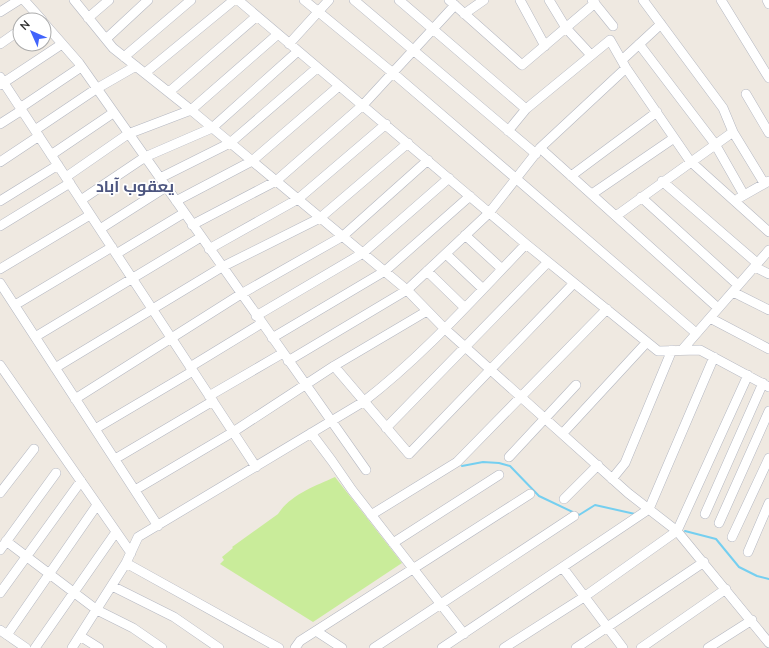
<svg xmlns="http://www.w3.org/2000/svg" width="769" height="648" viewBox="0 0 769 648" font-family="'Nunito Sans',Cairo,sans-serif">
<style>
.pitch{fill:#c9ec9a}
.lines{fill:none;stroke-linecap:round;stroke-linejoin:round}
.stream{stroke:#75cff0;stroke-width:2}
.minor-casing{stroke:#b4b7c1;stroke-width:10}
.minor{stroke:#fff;stroke-width:9}
.labels{text-anchor:middle;dominant-baseline:central;stroke-width:3.5;stroke-linejoin:round;paint-order:stroke}
.district-label{font-size:16px;font-weight:bold;fill:#4d5680;stroke:#fff}
</style>
<rect width="100%" height="100%" fill="#efe9e1"/>
<!-- pitch -->
<path class="pitch" d="M335,477L402,563L313,622L220,564L224,560L222,557L233,548L232,547L278,514C290,495 315,486 335,477Z"/>
<g class="lines">
<!-- stream -->
<path class="stream" d="M462,466L483,462L499,463L510,466L539,496L579,515L595,505L635,514
M685,531L716,539L739,567L757,576L769,579"/>
<!-- minor casing -->
<g class="minor-casing">
<path id="minor" d="M24,0L42,20
M74,0L113,48L191,110L407,290L444,328L628,493L677,531L769,643
M238,0L526,244L658,351L700,350L769,387
M304,0L393,73L696,333
M354,0L536,154
M399,0L526,109
M449,0L522,65L595,3
M520,0L545,46
M549,0L566,28L591,55
M592,0L613,26
M721,0L769,78
M767,0L769,4
M0,12L19,0
M464,14L484,0
M88,18L109,0
M44,23L79,63L366,470
M106,39L148,0
M0,44L20,30
M289,44L329,0
M639,44L715,144L744,195
M124,57L191,0
M622,60L661,24
M145,73L234,0
M0,77L256,467
M0,85L62,44
M169,92L257,16
M746,94L769,133
M20,108L81,67
M0,124L22,110
M35,130L96,89L136,66
M508,131L526,109L610,40L626,68L690,161L769,232
M733,132L764,183
M540,148L718,308
M51,155L113,113
M0,162L39,136
M571,176L657,112
M66,177L128,134L191,110L278,34
M160,178L230,143L317,68
M662,181L757,263
M592,194L674,138
M641,197L738,285
M739,198L769,181
M81,200L145,157L212,128L298,51
M0,201L58,165
M176,201L252,161L339,86
M616,216L733,132L723,108L643,0
M192,225L276,181L363,105L455,5
M0,226L70,183
M100,229L166,187
M465,235L502,269
M209,249L298,199L386,124
M116,254L184,213
M446,254L483,289
M755,267L769,274
M0,269L90,215
M427,271L464,307
M0,283L158,526
M733,292L769,310
M15,305L112,247
M256,316L363,253L449,178
M710,318L769,349
M35,337L201,237
M272,338L385,271L470,196
M682,350L769,250
M288,361L407,290L489,213L540,148L626,68
M0,365L131,553
M334,366L409,454L574,283
M190,367L262,323
M55,368L222,267L320,218L408,143
M209,396L283,353
M75,399L241,294L343,236L428,160
M386,428L548,262
M95,429L193,371
M311,433L332,461L352,490L464,634
M563,433L647,342
M509,457L576,385
M115,459L213,401
M612,479L625,463L672,350
M135,490L233,432L334,366L427,311
M0,493L34,449
M564,499L598,465
M705,514L763,383
M371,515L457,462L607,309
M719,523L769,411
M732,537L769,458
M6,541L97,610L133,628L162,648
M393,543L499,475
M0,550L56,473
M748,552L769,503
M126,563L279,648
M563,568L623,648
M112,586L174,617L219,648
M0,593L81,481
M0,630L26,648
M316,631L342,648
M7,635L97,505
M80,636L99,648
M35,648L116,532
M72,648L126,563L138,537L363,402C423,356 474,298 526,244
M295,648L300,641L530,494
M374,648L574,516
M442,648L649,509L714,357
M504,648L584,597L677,531L748,375
M576,648L704,562
M641,648L726,589
M708,648L752,620"/>
</g>
<!-- minor -->
<use href="#minor" class="minor"/>
</g>
<g class="labels">
<!-- district labels -->
<g class="district-label">
<text x="135" y="187">یعقوب آباد</text>
</g>
</g>
<!-- north arrow -->
<g transform="translate(32 32) rotate(315)"><circle r="19" fill="#ffffff" stroke="#ababab"/>
<path d="M0-3L7 15L0 10L-7 15Z" fill="#4264fb"/>
<text y="-6" font-size="11" font-weight="bold" text-anchor="middle" fill="#2e2e2e">N</text>
</g>
</svg>
